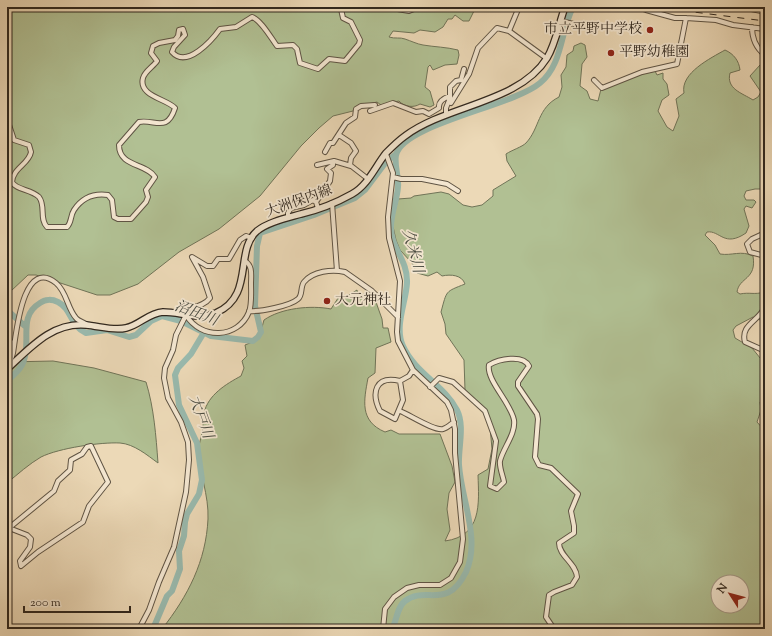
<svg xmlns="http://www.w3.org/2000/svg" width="772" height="636" viewBox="0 0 772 636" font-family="'Sorts Mill Goudy','Noto Serif JP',serif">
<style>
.green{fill:#b1c093;stroke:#707458;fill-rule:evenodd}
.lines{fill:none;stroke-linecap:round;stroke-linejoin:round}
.river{stroke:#99baae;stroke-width:6}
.minor-casing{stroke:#5f5444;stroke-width:6}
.secondary-casing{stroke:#30271e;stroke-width:8}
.minor{stroke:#f3e6d0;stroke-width:4}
.secondary{stroke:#f3e6d0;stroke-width:5.5}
.rail{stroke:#30271e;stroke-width:1;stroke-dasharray:7 7;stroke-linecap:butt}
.poi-dot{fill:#8f2418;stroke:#f3e6d0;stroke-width:1.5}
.labels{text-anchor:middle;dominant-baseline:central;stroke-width:3.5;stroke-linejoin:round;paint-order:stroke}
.poi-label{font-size:14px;fill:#30271e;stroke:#f3e6d0;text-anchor:start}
.street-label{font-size:14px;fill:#30271e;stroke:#f3e6d0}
.water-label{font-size:15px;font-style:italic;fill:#4a4c42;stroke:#f3e6d0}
</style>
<rect width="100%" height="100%" fill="#ecd9b7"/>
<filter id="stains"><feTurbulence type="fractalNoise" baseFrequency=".005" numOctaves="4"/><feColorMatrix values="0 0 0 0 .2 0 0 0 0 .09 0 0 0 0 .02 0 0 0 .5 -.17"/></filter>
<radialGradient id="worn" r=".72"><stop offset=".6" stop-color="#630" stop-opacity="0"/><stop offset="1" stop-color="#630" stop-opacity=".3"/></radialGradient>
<!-- green -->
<path class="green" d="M7,7H476L469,21H463L455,15L452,19H448L443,27L435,32L420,30L414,33L393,31L389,37C395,39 400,37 405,39C411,41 417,44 423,45C435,47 446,47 458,50L459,55L457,64L445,65L433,70L430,65L428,67L425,87L430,91L434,105L430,107L420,104C414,108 404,107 399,101L381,105L377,102L356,107L353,111L333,116L319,128L301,146L260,196L219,229L179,252L138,284L110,295H97L36,275H28L11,291L7,292Z
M581,43L585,45L587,57L582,64L580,86L587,91L590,99L598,101L601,89L628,77L655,71L657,75L663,73V79L667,84L669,95L662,100L658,111L667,127L673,131L679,116L676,99L684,93C680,73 711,58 725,50C734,54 739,61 740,70L730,73C726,89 742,93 753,100L758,97L761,92L750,76L760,65L765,70V189H755L746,191L744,196L746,200H754L756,202L752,208L746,206L744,209L749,226L746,233C724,248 720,230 707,232L705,235L715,245L720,254C732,256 741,250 753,256C757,280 739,277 737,292L740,294C749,292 755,295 764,292L765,284V322L753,317L736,326L733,330L735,338L752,348L765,364V399L760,402L761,410L757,422L765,431V629H162C188,596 206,561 208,519C209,495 199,473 199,449C199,442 202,435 203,428C203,423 203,418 204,413C208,395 226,384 241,376L244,368L242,361L247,356L245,345C263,338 259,337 264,320C281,308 311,305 331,309L340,295L346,297L357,290L358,296L372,291L382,319L383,328H388L391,342L376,348L375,373L368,378C364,400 359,421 385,432L391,430L399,434H440L452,466L455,482L449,493L447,509L450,530L445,541C482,536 479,504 478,475L488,469L492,449L490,427L483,411L465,390L464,360L446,334L445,324L441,312C447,290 445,292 465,284C462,275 451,274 442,276L437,272L428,276L417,273L412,263L400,250L396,240L392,222L398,199L411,198L414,196L441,192L449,194L463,205L472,207L482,205L493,196V190L516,176L507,161L506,154C512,150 522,147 526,143C540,128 537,108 559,97L562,87L561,75L566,67L567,55L573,51L574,46ZM718,582H742V606H718Z
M53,361L94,368L146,382C154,408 156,436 158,463C147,455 134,444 120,443C101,442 59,448 41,457C29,464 18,474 7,483V362Z"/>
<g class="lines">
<!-- river -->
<path class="river" d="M7,310L26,327
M7,381C14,375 22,368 24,360C31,340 18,316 40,303C45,299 52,299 58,302C73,310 68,324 86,333L107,330L129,337L136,335L151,321L162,316L181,321L211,336L253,341L258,337L261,332L255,306L257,246L260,233L314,215L355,198L365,190L386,162L396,154
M153,629L167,596L172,591L180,569L179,551L184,536L185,522L187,514L199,494L202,480L197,443L179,405L175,375L178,368L191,354L203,334
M392,629C397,620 397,607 405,601C426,585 447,611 466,572C481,539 461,499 459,465C458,448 465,426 457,410C444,385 415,373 403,346C394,327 406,302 407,283C408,260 392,250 391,230C390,215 397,201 398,187C399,176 394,166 396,155C403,124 513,106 540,83C563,64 560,32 573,7"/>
<!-- minor casing -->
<g class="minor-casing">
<path id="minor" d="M386,7L409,11L419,7
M637,7L646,10L647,7
M742,7L765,12
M686,18L716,20L733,25L765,29
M560,21L588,27
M752,27C752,38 756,48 765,55
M509,31L519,7
M594,80L602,88L642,72L677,64L686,18H675L646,10
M451,103L469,74L478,48L497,28L509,31L546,58
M370,111L393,103L416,112L423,111L429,114L439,108C438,101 444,98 450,96
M446,115V108L450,98V87L456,81L461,80L464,69
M7,119L14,140L29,145L31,152C29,164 13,168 12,182C16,190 31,189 39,197C46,206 39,219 47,227H67C72,222 70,216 74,210C82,198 94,193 108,195L112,200L114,217L118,219H131L146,202L148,197L146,190L155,177C146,163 119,167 119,145L139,122C155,119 167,133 175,108C167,99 138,96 143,78C145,71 153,67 157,61L151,53L153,46L159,43L175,40L178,36L179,30L183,29L185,35L174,47L172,52C187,69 212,40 220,29L236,27L252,17C261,20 271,38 277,46L293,45L297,49L300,63L318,69L329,59L345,61L359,44L360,40L351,22L343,18L341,9L344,7
M339,135L351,143L356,151L351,158L350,165L368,179
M325,152L330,143H333L346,123L355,117L356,109L361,106L375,105
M317,165L334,161L351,166
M393,177L401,179H422L447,184L458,191
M332,203L337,271
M318,208L316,202L330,181L331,173L327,169L333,165V162
M288,217V213L291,208L304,205L313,200L316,202
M765,233L752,239L747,244L750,252L765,256
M765,307C759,321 740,325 745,342L765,351
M249,311C260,312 290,306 298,299C303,295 300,287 304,282C313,271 332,269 345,272L372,291L398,317
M179,314C186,306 202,309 210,298L203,277L192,257L207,266H213L218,259H229L240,240L246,236L252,238
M186,315C201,340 238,339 249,312C252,304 251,292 251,284C251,275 253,266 245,261
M7,338L14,345
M7,367C9,363 12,358 13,353C16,337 22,256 56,283C67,292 67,308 76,318C78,321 83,322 86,324
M400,381C375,375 371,393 380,411L395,419L403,400L400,381L409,376L413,370
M430,387L439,378L453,382L485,411L496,441L490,486L497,489L504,482C503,476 499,467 500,461C503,448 516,434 514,420C511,403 486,380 489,365C499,359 523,354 529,366L518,382V386L537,414L538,419L535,457L539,465L551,468L578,494L571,511L574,526V533L559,543C559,556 576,563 577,577L572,585L554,592L549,595L546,617L554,629
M400,411C410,415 434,431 443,429C447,428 451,424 454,422
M7,529L9,528L54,491L58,481L70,470L71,460L82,454L87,447L91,446L108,482L89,506L83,522L38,552L21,566L20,561L30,547L31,539L27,535L9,528
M139,629L149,610L159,582L174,547L186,492L189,460L188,442L181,422L168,398L164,378L165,368L173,350L176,335L186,315
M383,629L385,609L394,597L407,588L419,585H440L451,578L460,562L463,539L455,453V429L451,410L447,402L413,370L398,341L397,332L400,281L389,238L388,217L393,173L386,154"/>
</g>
<!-- secondary casing -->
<g class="secondary-casing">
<path id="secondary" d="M7,369C30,348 52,322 86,325C99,326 113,331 126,328C140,325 148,313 163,312C181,312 198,320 216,313C255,296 234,251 257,231C268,222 287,218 301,214C318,210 336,203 352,194C368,185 375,167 386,153C392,147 398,141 405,136C446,105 519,103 547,58C556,43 559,23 565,7"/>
</g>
<!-- minor -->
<use href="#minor" class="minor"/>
<!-- secondary -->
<use href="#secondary" class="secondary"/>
<!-- rail -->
<path class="rail" d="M654,7L765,21"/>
</g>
<!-- markers -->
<g class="poi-dot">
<circle cx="650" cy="30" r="4"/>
<circle cx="611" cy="53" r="4"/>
<circle cx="327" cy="301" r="4"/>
</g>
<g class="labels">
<!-- poi labels -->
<g class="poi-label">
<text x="642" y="30" text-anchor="end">市立平野中学校</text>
<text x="619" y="53">平野幼稚園</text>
<text x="335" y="301">大元神社</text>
</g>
<!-- street labels -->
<g class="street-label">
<text transform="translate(299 202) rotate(-20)">大洲保内線</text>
</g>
<!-- water labels -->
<g class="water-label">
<text transform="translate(412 251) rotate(75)">久米川</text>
<text transform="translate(196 314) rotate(21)">沼田川</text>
<text transform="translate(200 417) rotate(70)">大戸川</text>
</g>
</g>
<!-- margin -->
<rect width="772" height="636" fill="none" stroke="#ecd9b7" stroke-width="24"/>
<rect x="8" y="8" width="756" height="620" fill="none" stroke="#30271e" stroke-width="2"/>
<rect x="12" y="12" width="748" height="612" fill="none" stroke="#30271e"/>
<!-- north arrow -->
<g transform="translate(730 594) rotate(306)"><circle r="19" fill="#f3e6d0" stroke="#a59a89"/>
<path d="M0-3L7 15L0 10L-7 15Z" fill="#8f2418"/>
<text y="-6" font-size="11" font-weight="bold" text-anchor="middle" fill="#30271e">N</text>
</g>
<!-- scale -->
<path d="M24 606v6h106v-6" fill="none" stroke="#30271e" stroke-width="2"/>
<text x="30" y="606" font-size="12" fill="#30271e" stroke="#f3e6d0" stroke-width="3" paint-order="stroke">200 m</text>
<rect width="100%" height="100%" filter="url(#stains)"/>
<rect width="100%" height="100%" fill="url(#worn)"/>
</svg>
